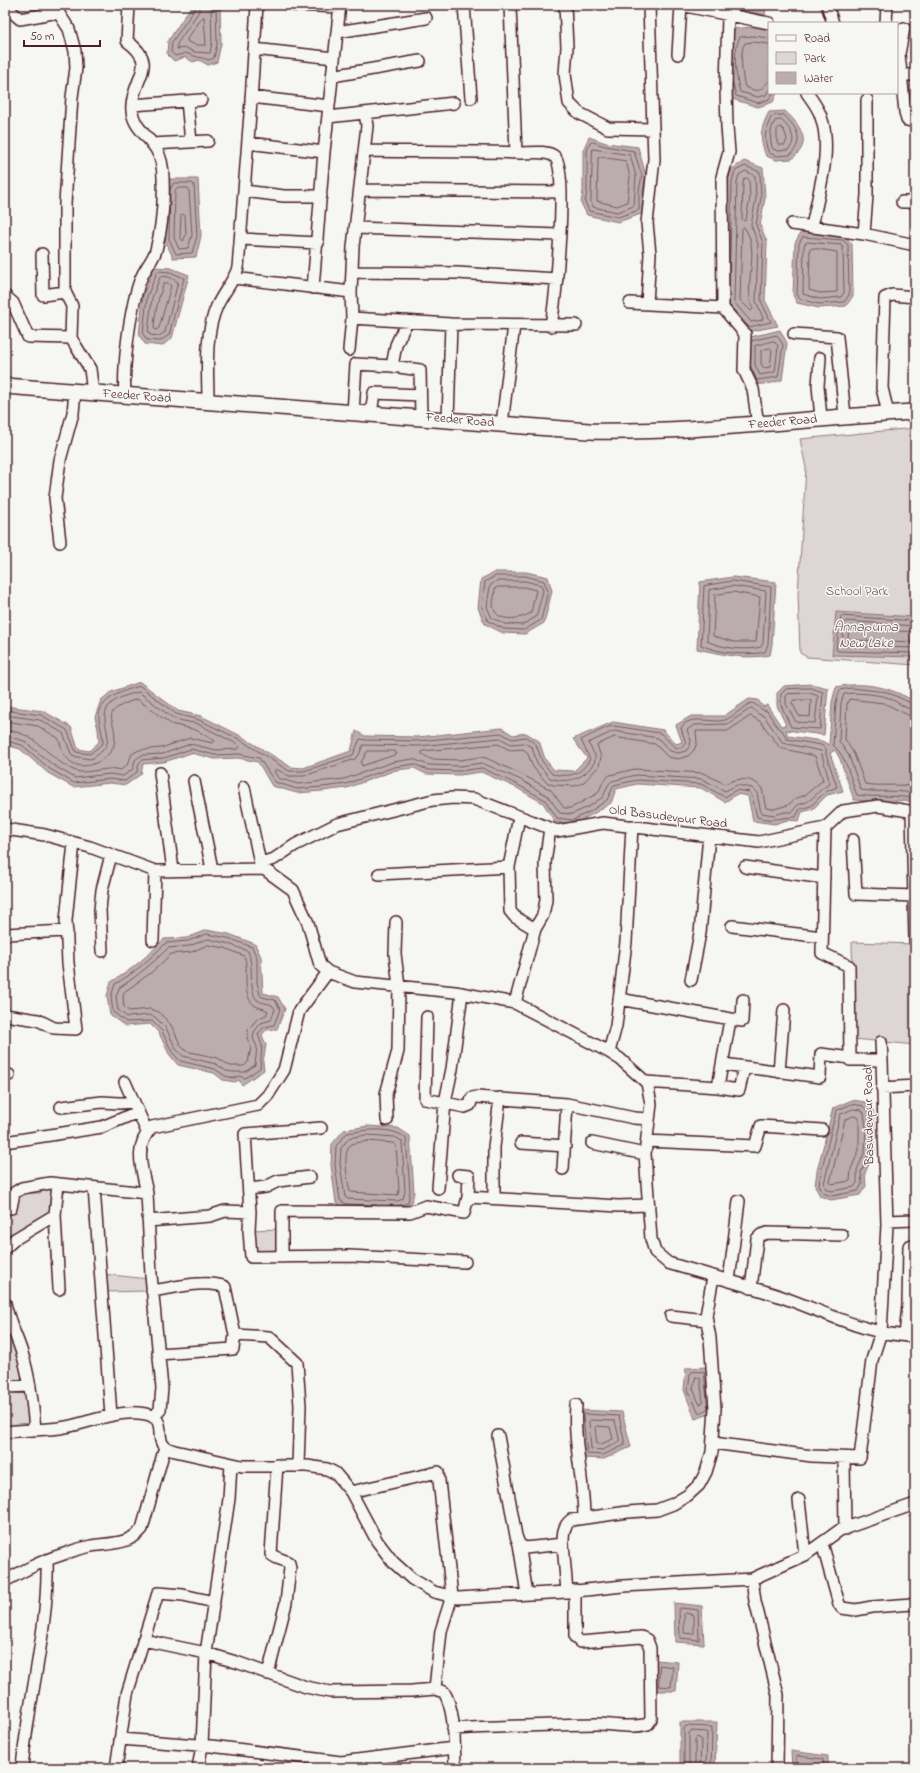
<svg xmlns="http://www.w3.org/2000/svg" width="920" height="1773" viewBox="0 0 920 1773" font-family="'Indie Flower',sans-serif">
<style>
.green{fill:#ddd6d5;stroke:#947a80}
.water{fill:#bbadae;stroke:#8e747a}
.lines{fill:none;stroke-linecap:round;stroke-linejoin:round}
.shore{stroke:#77585f;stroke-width:1}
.street-casing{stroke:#4a1f2b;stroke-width:14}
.secondary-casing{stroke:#4a1f2b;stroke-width:18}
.street{stroke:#f6f6f2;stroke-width:11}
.secondary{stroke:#f6f6f2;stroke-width:15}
.labels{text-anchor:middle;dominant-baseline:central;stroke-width:3;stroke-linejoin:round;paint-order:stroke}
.street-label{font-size:13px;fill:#4a1f2b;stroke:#f6f6f2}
.park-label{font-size:13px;fill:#6f4d56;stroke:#f6f6f2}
.water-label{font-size:14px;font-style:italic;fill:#6c4a52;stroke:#f6f6f2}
</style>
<rect width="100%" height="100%" fill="#f6f6f2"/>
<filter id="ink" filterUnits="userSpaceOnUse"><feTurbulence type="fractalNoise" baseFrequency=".025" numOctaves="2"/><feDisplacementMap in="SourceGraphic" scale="8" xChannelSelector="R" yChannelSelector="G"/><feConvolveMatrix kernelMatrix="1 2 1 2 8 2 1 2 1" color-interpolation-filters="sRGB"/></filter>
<g filter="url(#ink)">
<!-- green -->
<path class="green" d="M915,428V665L807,657L800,653L798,593L806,468L800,439Z
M852,942L915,944V1045L854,1039Z
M53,1186L51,1213L5,1243V1214L13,1213L17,1195L25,1193H40Z
M280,1229L282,1257H251L249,1230Z
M102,1274L149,1279V1291L104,1292Z
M5,1319L18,1354L29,1396L31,1425L5,1427Z"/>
<!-- water -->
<path class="water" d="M192,5H220L221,44L217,62L208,65L199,60L193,62L185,57L174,61L167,54L168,41Z
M742,5H766L765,16L739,13Z
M753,27L769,30V93H777L773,102L758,107L732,99L728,80L732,29Z
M785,111C794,119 809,135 801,149C799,153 795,156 792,159L776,160L766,156C759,138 760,129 769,112Z
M589,137L606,143L638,147L646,176L643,190L644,213L618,222L587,215L581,203L583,191V150Z
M744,161L763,168L765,198L760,225L767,242L765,300L778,326L747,332L725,306L728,180L732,169Z
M170,179H198L201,236L196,257L173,258L165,240L166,189Z
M801,232L846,237L852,244L853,296L846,306L819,308L797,303L793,295L795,243Z
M154,267L171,268L189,275L172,338L162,346L145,344L139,335L143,296Z
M780,330L787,343L782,380L772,383L754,385L746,367V338Z
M495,572H526L548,577L552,591L544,623L525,634L503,633L485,624L478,608L481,579Z
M733,577L776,582L772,644L770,655C744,660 722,654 697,649L700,582Z
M836,612L915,617V657L832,655Z
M140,682L178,711L201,716L241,736L291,767L303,768L351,751L356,731L365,736L418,737L502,728L513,735L526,733L539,741L545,759L554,770L574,771L587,758L573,739L613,722L663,730L676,744L682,742L676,725L691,716H724L749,699L758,700L763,707L767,705L781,726L786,725L777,706V693L784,686L811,684L828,688L824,735L786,730L788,736L822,741L829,745L832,702L836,687C863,681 892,687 915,702V803L905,800L882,802L854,800L840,759L835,750L830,753L843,791L827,795L813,809L802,812L799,821L787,820L775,824L753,821L748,796L737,794L725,802L701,788L637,784L616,789L611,803L593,814L574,824L555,822L543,803L517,788L481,772L460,775L426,774L414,768L396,770L347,788L322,791L297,793L272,786L258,762L238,758L215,759L191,753L164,762L143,764L141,774L126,785L110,783L73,787L48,773L20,749L10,746L5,749V706L43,711L71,727L78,749L89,751L99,742L98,729L95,717L101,700L111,692Z
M206,930L229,934L255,944L261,957L263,993L278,997L285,1009L277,1029L266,1030L262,1035L266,1045L263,1062L264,1070L242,1085L239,1080L235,1082L223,1080L214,1073L178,1065L169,1054L159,1033L150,1024L125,1026L110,1015L107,996L111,982C132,970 147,956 164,939L187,938Z
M852,1100L865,1102L873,1110L875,1129L874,1153L865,1173L866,1186L860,1195L831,1200L820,1196L815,1186L817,1171L833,1108Z
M368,1126L398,1128L410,1136L414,1192L411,1206L398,1210L345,1208L336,1203L331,1165L332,1144L344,1130Z
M708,1367L713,1413L695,1419L684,1390L686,1368Z
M579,1410L622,1412L631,1447L604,1459L582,1458Z
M674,1603L702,1606L704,1644L675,1642Z
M656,1660L678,1662L676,1691H655Z
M680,1722H717L715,1768H680Z
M791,1751L828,1756V1768H792Z"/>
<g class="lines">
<!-- shore -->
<path class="shore" d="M195,5V9L172,42L171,52L175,56L186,53C194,57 201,57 209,60L214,58L217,44L216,5
M200,5L199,11L177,44V49L186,48L194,52L210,53L212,43L211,5
M204,17L206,45H196L188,42L187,39L202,18Z
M769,38L753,36L740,37C732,52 736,77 740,92L758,97L766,95L769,89
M769,44L753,42L745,43C739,51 742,77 745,87C763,94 758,90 769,81
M733,83L736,96L758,103L769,99L773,93
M784,115C797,128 805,140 790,155L777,156L769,153C763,140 765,128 772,116Z
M781,120C791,128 798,141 788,150L778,151L773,149C769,140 770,129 775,121Z
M780,127L784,130L787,139L785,145H779L777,143V130Z
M593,142L605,146L634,151L642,176L639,190V210L618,217L589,211L585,202L587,192V151L590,143Z
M593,149L630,155L636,176L634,206L617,212L593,207L591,202Z
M601,157L626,161L630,177L627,202L617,206L597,201L598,158Z
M746,171L755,176L756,198L751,225L758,244L756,301L763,318L762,320L751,322L734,302L737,182L739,175Z
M747,178L749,180L750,197L746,220L744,221L742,219L743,183L744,179Z
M174,183H192L194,185L197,236L192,253L176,254L169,239L170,190Z
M177,188H188L189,190L192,235L188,248L179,249L174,238L175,191Z
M183,214L185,216L186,235L183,241L180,237L181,216Z
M744,227C762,250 742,284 753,309L751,311L740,300L742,229Z
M803,237L843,240L848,245L849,295L844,302L819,304L800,299L797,294L799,244Z
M807,242L841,245L843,247L844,293L841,297L820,299L803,294L804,246Z
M812,248L837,252V292L820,293L809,290L810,250Z
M158,271L170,272L184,278L169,335L160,341L147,340L143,334L147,297Z
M161,276L169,277L178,282L165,332L159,336L150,335L148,332L152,298Z
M164,283H168L171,286L159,328L156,330L154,328C155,312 158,298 164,283Z
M729,289L732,181L735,171L745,166L760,172L761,198L756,225L763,243L761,301L771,322L749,327L729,305
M774,341L778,346L775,372L760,375L755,365V346Z
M770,348L772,350L770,367L764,368L761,364V351Z
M751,367L757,380L778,377L783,345L777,335L751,341
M496,576H525L544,581L548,591L541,620L524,630L504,629L488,621L482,607L485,582Z
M497,581H525L541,585L543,591L536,617L522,625L505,624L492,618L487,607L490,586Z
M733,581L771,587L768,644L765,652C748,656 718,653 701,645L704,586Z
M733,586L766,591L763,643L761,647C745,651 721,648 707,641L709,590Z
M498,587H524L536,590L531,613C521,619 496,624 493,606C493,601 495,594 495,589Z
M733,592L760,597L756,642H734L713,636L715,595Z
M915,621L841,616L836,649L838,651L915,653
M915,626L846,621L844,623L842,644L844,646L915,648
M915,632L851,628L849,629L848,638L850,640L915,642
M811,688L823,692L820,729L791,727L781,705V694L786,689Z
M810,693L818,696L815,723L796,722L786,704V696L788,694Z
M794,700H811L810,717L799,716L792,703Z
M915,705L887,692L851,688L840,690L836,702L833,745C848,758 849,777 857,795C876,798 897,794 915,799
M752,708L758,714L764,716L783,743L821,751L830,784C820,789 818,793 810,800C802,806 800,800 792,812H785L774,815L761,813L757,793L752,788L737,785L725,791L702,779L636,775L612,781L608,785L603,797L588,807L572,814L560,813L548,796L521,780L482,763L460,766L429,765L413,759L393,762L344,779L298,784L278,778L274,771L276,769L289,776H304L355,759L359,755L363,745L419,746L500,738L511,744L524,743L532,747L537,763L550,778C568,784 585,779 595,761V755L588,743L614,731L658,738L670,751L678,753L686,751L690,746L691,740L687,730L694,725L727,724Z
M5,710L41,715L67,730L76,752L90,754L103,743C103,734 100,727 99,719C97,699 125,690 140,686L176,714L199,720L239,739L289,771H304L353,755L360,739L365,740L418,741L501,733L512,739L526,737L536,744L542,761L552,774C570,777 580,776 590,759L581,740C589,736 604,728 612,726C616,726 653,732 659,733C667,735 676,758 686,743L681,728C690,713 711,724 725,720C734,717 742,707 751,703C758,704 759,710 767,711L778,728L782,730L787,739L821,745L826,748V754L837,787L825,792L811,806L800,809L796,817C781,817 772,822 757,817L752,796L750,792L736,790L725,797L701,784L637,780L614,785L607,800L591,811L573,820L557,818L545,800L518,785L482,768L460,771L428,770L414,764L394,767L346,784L322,787L297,789L275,782L259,758L239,754L215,755L191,749L164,758L142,760L139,763L137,772L125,781L110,779L74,783L50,769L22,745L10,742L5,744
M915,710C904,709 896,700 886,697C874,694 856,692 844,694L841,703L839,741L849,756L861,790C879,793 898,789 915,794
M5,715L40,720L63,733L72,756L90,759C95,758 97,755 101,752C117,738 98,723 108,707C114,698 130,694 139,692L174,719L198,724L237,744L240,747L238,749L216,750L190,744L163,754L142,755L135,760L133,769L123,776L110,774L75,778L53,765L24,741L11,737L5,739
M751,716L761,722L780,748L815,756L823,780L805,795L795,799L788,805L774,809L766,808C764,802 764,795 762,789C754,776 735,778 725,784L703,773L635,769L610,775L604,780L598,793L571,808H564L551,790L523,775L486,758L480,757L460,760L430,759L421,753L423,751L498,744L510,750L523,749L527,752L533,767L546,782L553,785L574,786L583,783L599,766L601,757L597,745L614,737L655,744L668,757L678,759L688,756L694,750L697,743L696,731H727Z
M915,716L908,715L884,703L849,699L847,704L845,739L854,754L865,784C882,787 899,783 915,787
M5,721L38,726L58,738C61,744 62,753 67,758C80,774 104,763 113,748C122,718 92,715 137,699L171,724L196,730L215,741L213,743L190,738L161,748L139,750L132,754L127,765L121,770C117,769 113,768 109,769C101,769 83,774 76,771C52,763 31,726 5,732
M368,751H395L397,754L362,766L361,763Z
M207,934L228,938L252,947L257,958V982L260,995L262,997L275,1000L280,1009L274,1025L264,1027L258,1034L262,1046L260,1068L245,1078L239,1076L234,1078L225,1076L215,1069L180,1061L172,1052L162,1031L152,1021L126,1022L113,1012L111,997L115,984C135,973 149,959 166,943L188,941Z
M208,939L226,943L248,951C254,964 248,991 257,1000C261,1003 267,1003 272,1005L275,1009L271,1020L261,1023L254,1032L253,1038L257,1047L255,1065L245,1072H233L226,1071L216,1064L183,1056L176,1049L166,1028L155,1017L149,1015L127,1017L118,1010L116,997L119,988C137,976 152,964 168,948L189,946Z
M208,945L225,948L244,956C250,970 240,993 254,1005C258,1008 264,1008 268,1011L266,1015L257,1019L248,1030L247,1038L251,1047L248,1062L244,1066H230L218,1058L186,1051L181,1046L171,1025L159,1012L150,1009L129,1011L124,1007L123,997L124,992L152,972L171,954L191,952Z
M852,1104L863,1106L869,1112L871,1129L870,1152L861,1172L862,1184L858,1191L832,1196L823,1193L819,1185L821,1172L836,1111Z
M853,1109L861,1110L864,1113L866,1129L865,1151L857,1170V1183L854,1187L832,1191L826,1189L824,1184L840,1115Z
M854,1116L859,1118V1150L851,1169L850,1181L832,1184L830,1182L832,1174L845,1120Z
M368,1135L395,1137L402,1141L405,1191L403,1199L397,1201L348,1199L345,1197L340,1164L341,1148L349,1138Z
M368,1141L393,1143L396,1145L399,1190L398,1195L350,1192C348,1182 341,1149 352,1144C357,1142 364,1142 368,1141Z
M376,1205L346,1204L340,1200L335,1165L336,1146L347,1133C366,1130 390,1126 406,1138L410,1191L408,1203L400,1205
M704,1372L708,1409L699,1413L688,1390L690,1374L692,1372Z
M696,1377L700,1378L703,1402L701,1404L699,1403L693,1389Z
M585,1414L619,1416L625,1445L603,1455L587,1454L583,1417Z
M591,1420L615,1421L620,1442L602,1450L591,1449L589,1422Z
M597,1426L610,1427L613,1439L601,1444H597L595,1428Z
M681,1608L698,1610L699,1640L680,1638L679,1609Z
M686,1613L694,1615V1633L693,1634L684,1633V1615Z
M660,1665L673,1667L671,1687L659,1686Z
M684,1768V1728L686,1726L712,1727L711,1768
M689,1768V1733L691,1731L707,1732L706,1768
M695,1768V1739L697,1737L701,1739L700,1768
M796,1768V1757L798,1756L823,1759L824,1768"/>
<!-- street casing -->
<g class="street-casing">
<path id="street" d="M10,5L11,11L20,19L58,12V5
M294,5L340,7
M464,5L471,98
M510,5L516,153
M565,5L567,47L565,74L569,103L579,113L608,128L653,129
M681,5L769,23
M827,5L833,23
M58,12L69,29L75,51L76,68L72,97L65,204V292L72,306L71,338L90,369L93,393
M886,23L887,5
M904,28L899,54L905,112L907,120L915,122
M337,32L426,18
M254,49L334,58
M678,54L681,5
M901,75H915
M332,76L420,61
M807,93C812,100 819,109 821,117C833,150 818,193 812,227
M251,97L329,106
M187,101L191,142
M132,105L201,100
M328,117L454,103
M248,143L324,152
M152,144L208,141
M364,151C416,152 468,151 519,153C529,153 548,150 555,157C569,171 555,301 551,326
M360,190L561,192
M244,191L284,196H321
M902,202H915
M792,224L864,234L915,245
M355,228L559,235
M864,234L867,195V100
M241,239L318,243
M42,254L43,295L65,292
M352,272L457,273L557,279
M234,278L351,292L352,318L349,350
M313,288L324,152L340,5
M351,292L353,247L367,126L365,113
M5,296L13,303L28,337L71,338
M630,303L723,308L745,334L744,370L753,389L758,425
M647,303L650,254L647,223L654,159L649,5
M723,308L722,177L729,152L727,127L726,87L728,15
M352,318L451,324L576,325
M794,334L837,337L845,416
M820,358L818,386L821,418
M392,366L396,345L407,321
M125,395C123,369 128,329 134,302C136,293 139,282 143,274C147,266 154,258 156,250C162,228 164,201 163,178C163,168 161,157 156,149C147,134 130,125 132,105C134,77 159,64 127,41L129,5
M208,402C208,371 204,335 217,306C223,293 233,282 238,268L251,101L257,5
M353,413L356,364L392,366L420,370L421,417
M888,413L882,388L885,298L892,295L915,297
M371,414L374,393L420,395
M448,420L451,324
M502,424L514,325
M60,542L55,498L60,460L73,413L75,391
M160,773L173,870
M194,781L212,869
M244,787L260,863L263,868
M912,812L915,941
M5,829L45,835L90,847L155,871L264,869L293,890L308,923L320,965L328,972L355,982L455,992L515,1003L609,1052L620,1059L647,1083L651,1104L645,1154L651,1239L655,1252L668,1263C705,1274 742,1284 779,1296C823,1311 868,1336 915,1336
M853,840L856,894L915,896
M260,863L274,859L295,845L337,824L433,800L453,798L474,799L557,831L603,823L759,842L825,828L843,811L878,806L915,812
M745,867L824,878
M379,874L509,867
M732,926L822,937
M535,929L543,915L546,900L545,863L550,828
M5,934L67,931
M153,940L155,871
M102,951L100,910L102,890L111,855
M691,980L700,933L709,836
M619,999L742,1021L743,1000
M515,1003L535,929L515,917L510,911L509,867L519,817
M5,1015L38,1020L54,1028L76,1029L68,963L66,920L74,843
M427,1017L425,1099L465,1107L470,1105L472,1098L477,1097L567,1104L634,1118L649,1119
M881,1042L882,1060
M609,1052L616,1026L626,942L632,826
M723,1064L820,1077L821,1054L850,1058
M779,1072L784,1010
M5,1075H9
M125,1082L147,1132
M646,1082L718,1087L739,1090L744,1068
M718,1087L730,1020
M882,1088L915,1086
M61,1107L102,1102L119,1103L134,1102
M387,1120L386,1094L398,1051L399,986L395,954L396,922
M647,1141L755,1146L761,1126L822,1130
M5,1142L102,1127L138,1112
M521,1143L565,1146
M592,1143L645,1154
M563,1169L567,1104
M58,1184L55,1215L59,1289
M94,1188L111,1415
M438,1188L445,1102L452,1069L462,993
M249,1189L266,1187L278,1181L310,1177
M147,1193L151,1275L162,1388L160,1410L153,1417
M468,1197L618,1206L649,1205
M494,1198V1147L500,1098
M5,1208H11L14,1193L22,1188L50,1183L147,1193C142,1169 133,1147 152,1127L258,1105L268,1095L284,1070L299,1011L328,972
M250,1212L245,1134L321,1128
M148,1221L210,1216L225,1211L250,1212L249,1230L251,1257L349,1256L465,1262
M887,1221L915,1220
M5,1248L15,1239L55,1215
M282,1257V1211L410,1212L426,1206L464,1213L468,1197L469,1176L458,1175
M729,1281L739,1201
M751,1288L757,1239L761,1235L767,1233L842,1235
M152,1291C173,1288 206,1279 225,1287L235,1335
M5,1303C8,1321 17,1336 22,1353C30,1378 33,1404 35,1430
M671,1316L707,1320
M905,1336L908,1305L909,1246
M158,1354L233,1349L235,1335L269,1337L297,1363L300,1406L298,1466
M5,1387L30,1386
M576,1405C573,1443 584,1480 584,1518
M5,1432C23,1430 42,1430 60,1428C86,1425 125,1405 152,1416C165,1422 156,1438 164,1446C167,1449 171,1450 175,1451L242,1466H307L327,1469L335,1473L351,1492L377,1541L393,1562L412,1579L434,1592L458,1598L567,1592L623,1586L752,1579L805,1555L840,1530L915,1504
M498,1436L516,1536L519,1544L525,1548L563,1544C563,1534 563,1526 571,1520L628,1512L657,1510L673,1504L688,1495L699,1485L706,1472L712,1452L715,1409L710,1338L706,1316L713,1277
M713,1443L812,1456L860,1458L872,1360L881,1332L887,1225L882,1060H850L849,966L822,953L825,828
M844,1458L845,1529
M351,1492L438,1472L452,1596L441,1631L435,1689
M799,1500L805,1555
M822,1543L839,1604L842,1608L856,1610L872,1607L912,1604
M519,1544L527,1594
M563,1544L567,1592
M752,1579L755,1601L778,1695L777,1768
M5,1581C23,1571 41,1561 61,1555C71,1551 81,1548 91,1546C109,1543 129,1545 142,1529L165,1447
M143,1640L206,1653L239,1663L306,1687L330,1692L412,1691L435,1689L444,1692C456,1712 454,1746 455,1768
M268,1674L286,1603L290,1568L289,1563C284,1559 275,1559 271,1554L277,1465
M453,1729C501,1726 548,1725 596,1724C613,1724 631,1729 648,1724L651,1719L650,1648L647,1640L641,1637L580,1642L575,1637V1590
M120,1739L211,1746L341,1762L454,1748
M22,1768C28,1700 49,1628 47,1560
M116,1768L127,1694L158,1593L183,1595L214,1602
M198,1768L202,1746L206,1653L229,1499L231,1464"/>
</g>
<!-- secondary casing -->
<g class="secondary-casing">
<path id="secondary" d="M5,386L589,431C698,433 806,418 915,412"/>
</g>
<!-- street -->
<use href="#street" class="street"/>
<!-- secondary -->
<use href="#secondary" class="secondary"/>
</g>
</g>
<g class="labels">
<!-- street labels -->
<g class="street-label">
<text transform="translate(137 396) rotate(4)">Feeder Road</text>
<text transform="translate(460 420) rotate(5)">Feeder Road</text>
<text transform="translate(783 422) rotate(-5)">Feeder Road</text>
<text transform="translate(668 817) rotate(7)">Old Basudevpur Road</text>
<text transform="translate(869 1116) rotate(-91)">Basudevpur Road</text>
</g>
<!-- park labels -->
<g class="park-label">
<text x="857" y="591">School Park</text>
</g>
<!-- water labels -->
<g class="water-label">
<text x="866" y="627">Annapurna<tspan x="866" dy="16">New Lake</tspan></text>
</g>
</g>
<!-- margin -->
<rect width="920" height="1773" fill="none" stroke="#f6f6f2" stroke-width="20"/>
<rect x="10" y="10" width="900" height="1753" fill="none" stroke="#4a1f2b" stroke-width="1.5" filter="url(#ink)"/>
<!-- legend -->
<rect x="768" y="22" width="130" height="72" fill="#f6f6f2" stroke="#b1a0a2"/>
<rect x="776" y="35" width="20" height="6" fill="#f6f6f2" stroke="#b1a0a2"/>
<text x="804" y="42" font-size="12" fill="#4a1f2b">Road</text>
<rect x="776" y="52" width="20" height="12" fill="#ddd6d5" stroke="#b1a0a2"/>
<text x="804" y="62" font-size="12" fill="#4a1f2b">Park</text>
<rect x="776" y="72" width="20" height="12" fill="#bbadae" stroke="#b1a0a2"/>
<text x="804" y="82" font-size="12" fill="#4a1f2b">Water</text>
<!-- scale -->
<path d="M24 40v6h76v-6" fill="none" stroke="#4a1f2b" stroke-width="2"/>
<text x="30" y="40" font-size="12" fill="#4a1f2b" stroke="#f6f6f2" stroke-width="3" paint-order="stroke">50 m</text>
</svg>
